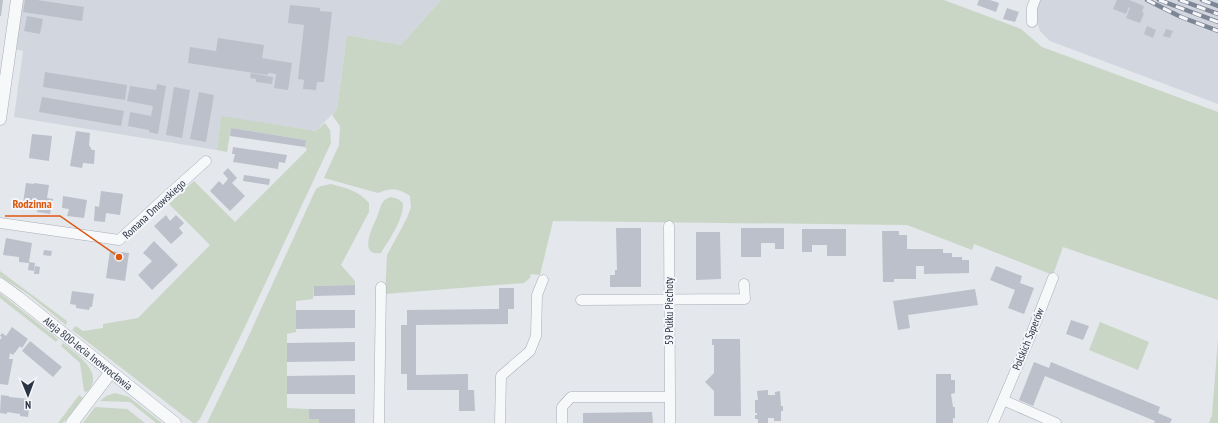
<svg xmlns="http://www.w3.org/2000/svg" width="1218" height="423" viewBox="0 0 1218 423" font-family="'PT Sans Narrow',sans-serif">
<style>
.built{fill:#d2d6de}
.green{fill:#c9d6c5}
.building{fill:#bbc0ca}
.lines{fill:none;stroke-linecap:round;stroke-linejoin:round}
.minor-casing{stroke:#a9aeb7;stroke-width:11}
.tertiary-casing{stroke:#a9aeb7;stroke-width:13}
.minor{stroke:#f7f8fa;stroke-width:10}
.tertiary{stroke:#f7f8fa;stroke-width:12}
.rail-casing{stroke:#7d8696;stroke-width:4.5}
.rail{stroke:#f4f6f9;stroke-width:3;stroke-dasharray:9;stroke-linecap:butt}
.labels{text-anchor:middle;dominant-baseline:central;stroke-width:4;stroke-linejoin:round;paint-order:stroke}
.street-label{font-size:11px;fill:#2b3445;stroke:#f4f6f9}
.leader{fill:none;stroke:#df570f;stroke-width:1.5}
.callout-dot{fill:#df570f;stroke:#f4f6f9;stroke-width:1.5}
.callout-label{font-size:12px;text-anchor:middle;font-weight:bold;fill:#df570f;stroke:#f4f6f9;stroke-width:4;stroke-linejoin:round;paint-order:stroke}
</style>
<rect width="100%" height="100%" fill="#e4e7ec"/>
<!-- built -->
<path class="built" d="M23,0H441L401,45L347,35L337,109L316,131L221,117L217,150L14,117L23,51L15,49Z
M1039,0H1218V104L1050,41L1040,31L1035,17Z"/>
<!-- green -->
<path class="green" d="M441,0H944L1021,29L1042,47L1218,112V300L1063,247L1053,275L974,244L972,250L907,225L553,221L540,275L531,274L530,278L524,283L385,294L387,255L407,218L411,207L410,196C399,188 391,187 378,193L324,178L339,145L340,126L332,115L337,109L347,35L401,45Z
M221,116L316,131L325,123L330,130L331,143L242,333L200,419L196,423H193L72,330L76,326L83,331L103,328V324L138,318L210,245L169,204L194,181L235,222L307,150L305,147L306,140L231,128L227,152L217,150Z
M331,184C346,188 359,191 369,203V212L341,265L355,281V285L314,286L313,299L296,301V332L287,334V408L309,409L319,419V423H207L245,344L316,189L321,186Z
M391,197L398,199L403,203C403,221 390,238 381,253C358,256 372,228 377,217C379,212 380,206 383,202C385,199 388,198 391,197Z
M0,271L67,321L66,325L29,295L0,276Z
M0,293L58,339L56,342L0,298Z
M1100,322L1149,342L1138,370L1089,350Z
M1218,339V423H1209L1212,415Z
M63,343C76,354 106,373 87,392L84,391L80,363L61,346Z
M115,393L129,397L162,423H156L130,402L100,401L106,396Z
M79,395L83,398L66,420L62,423H58Z
M95,407L127,409L145,423H83Z"/>
<!-- building -->
<path class="building" d="M0,0H3L1,16H0Z
M25,0H37L84,7L82,21L23,12Z
M979,0H990L999,3L996,12L977,5Z
M1117,0H1129L1144,6L1142,12L1144,13L1140,23L1126,18L1130,8L1129,7L1126,14L1113,9Z
M290,5L320,8V11L332,12L324,82H317L316,90L303,89L304,80L298,79L304,25L288,23Z
M1007,8L1019,12L1015,22L1003,19Z
M27,16L43,19L40,34L24,31Z
M1147,26L1156,30L1153,38L1144,34Z
M1166,29L1173,31L1170,38L1163,36Z
M218,38L264,45L262,58L292,63L288,90L274,88L276,74L268,73V75L188,63L190,47L216,51Z
M45,72L127,85L125,100L43,87Z
M251,73L273,77L272,84L256,82V79L250,78Z
M157,84L166,86L158,134L149,132V130L128,126L130,112L151,116L153,106L127,101L130,86L156,90Z
M174,87L190,90L182,138L166,135Z
M199,92L214,95L206,142L190,139Z
M42,97L124,111L121,126L39,112Z
M231,128L306,140L305,147L230,136Z
M76,131L90,133L89,145L92,150H95L94,164L83,163L82,168L70,166Z
M32,134L52,136L49,161L29,158Z
M233,147L287,155L285,163L279,162L278,169L233,162L235,154H232Z
M228,168L237,178L232,183L245,196L230,211L210,191L219,181L223,185L228,179L223,173Z
M244,175L270,179L269,185L243,181Z
M26,183L34,184V183L49,185L47,198L53,199L50,214L37,212L38,205H37L36,209L31,208L32,204L23,203Z
M101,191L123,194L120,215L106,213L105,222L94,221L95,206L99,207Z
M63,196L87,200L84,218L67,216L69,209L62,208Z
M166,215L170,221L176,215L184,223L179,228L183,233L171,244L154,226Z
M616,228H641V287H610V275H615V270H617Z
M741,228H784V249H775V243H761V257H741Z
M802,229H846V256H827V245H812V252H802Z
M882,231H899V235H907V249H943V253H952V257H962V260H969V273L924,274V266H916V279H894V282H883Z
M696,232H720L721,279L696,280Z
M6,238L32,243L29,262L35,263L34,271L28,270L29,263L19,262V257L3,255Z
M154,241L178,265L152,290L138,275L152,261L143,253Z
M44,250L52,251L51,256L43,255Z
M110,251L129,253L125,281L106,278Z
M35,266L40,267L39,274H34Z
M996,266L1022,276L1020,283L1034,288L1024,314L1008,308L1015,290L990,280Z
M355,285V295L314,296V286Z
M499,288H514V309H508V324L416,325V375L468,374V390H474L475,411H459V390H407V374H401V325H407V310L499,309Z
M975,289L978,305L908,315L910,328L898,330L893,301Z
M72,291L94,294L92,307H90L89,310L76,308V305L70,304Z
M296,310H355V328L296,329Z
M1071,320L1089,326L1083,340L1066,334Z
M12,327L28,339L22,348L20,346L13,355L10,353L9,359H13L8,385L0,384V340L2,337L0,336L2,333L6,336Z
M712,339H740L741,416H714V391L705,382L714,373V345H712Z
M30,341L62,367L53,377L22,351Z
M355,342V361L287,362V343Z
M1034,362L1049,368L1051,362L1160,407L1158,413L1172,419L1170,423H1154L1155,421L1045,376L1033,406L1019,400Z
M936,374H951V380H955V393L951,394L953,407H955V418H953V423H936Z
M355,375V394H287V376Z
M768,390V395H775V392L780,391L781,406H783V411H781V421H774V418H768V423H758V419H755V415H757V413H755V400H758L757,391Z
M1,395L9,396V397L30,399L28,417L20,416V414L7,412V414L0,413Z
M309,409H355V423H319V419H309Z
M652,412L653,423H583V413Z"/>
<g class="lines">
<!-- minor casing -->
<g class="minor-casing">
<path id="minor" d="M1032,22V8L1035,0
M0,223L119,240L167,196L206,161
M581,300L745,299L744,284
M670,397V423
M1003,400L1056,423
M379,423L381,287
M500,423L501,376L530,351L536,336L537,295L543,280
M562,423V407L571,397H670L669,226
M993,423L1030,337L1053,278"/>
</g>
<!-- tertiary casing -->
<g class="tertiary-casing">
<g id="tertiary">
<path d="M0,119L17,0"/>
<path id="s1" d="M0,284L19,298L175,423"/>
<path d="M72,423L111,372"/>
</g>
</g>
<!-- minor -->
<use href="#minor" class="minor"/>
<!-- tertiary -->
<use href="#tertiary" class="tertiary"/>
<!-- rail casing -->
<g class="rail-casing">
<path id="rail" d="M1147,0L1181,17L1218,31
M1159,0L1218,22
M1180,0L1218,14
M1202,0L1218,6"/>
</g>
<!-- rail -->
<use href="#rail" class="rail"/>
</g>
<g class="labels">
<!-- street labels -->
<g class="street-label">
<text transform="translate(154 209) rotate(-43)">Romana Dmowskiego</text>
<text transform="translate(669 311) rotate(-90)">59 Pułku Piechoty</text>
<text transform="translate(1028 339) rotate(-68)">Polskich Saperów</text>
<text stroke="none"><textPath href="#s1" startOffset="112">Aleja 800-lecia Inowrocławia</textPath></text>
</g>
</g>
<!-- callouts -->
<path class="leader" d="M119 257L60 216H5"/>
<circle class="callout-dot" cx="119" cy="257" r="4"/>
<g class="callout-label">
<text x="32" y="208">Rodzinna</text>
</g>
<!-- north arrow -->
<g transform="translate(28 395) rotate(179)" stroke="#f4f6f9" stroke-width="3" paint-order="stroke">
<path d="M0-3L7 15L0 10L-7 15Z" fill="#2b3445"/>
<text y="-6" font-size="11" font-weight="bold" text-anchor="middle" fill="#2b3445">N</text>
</g>
</svg>
